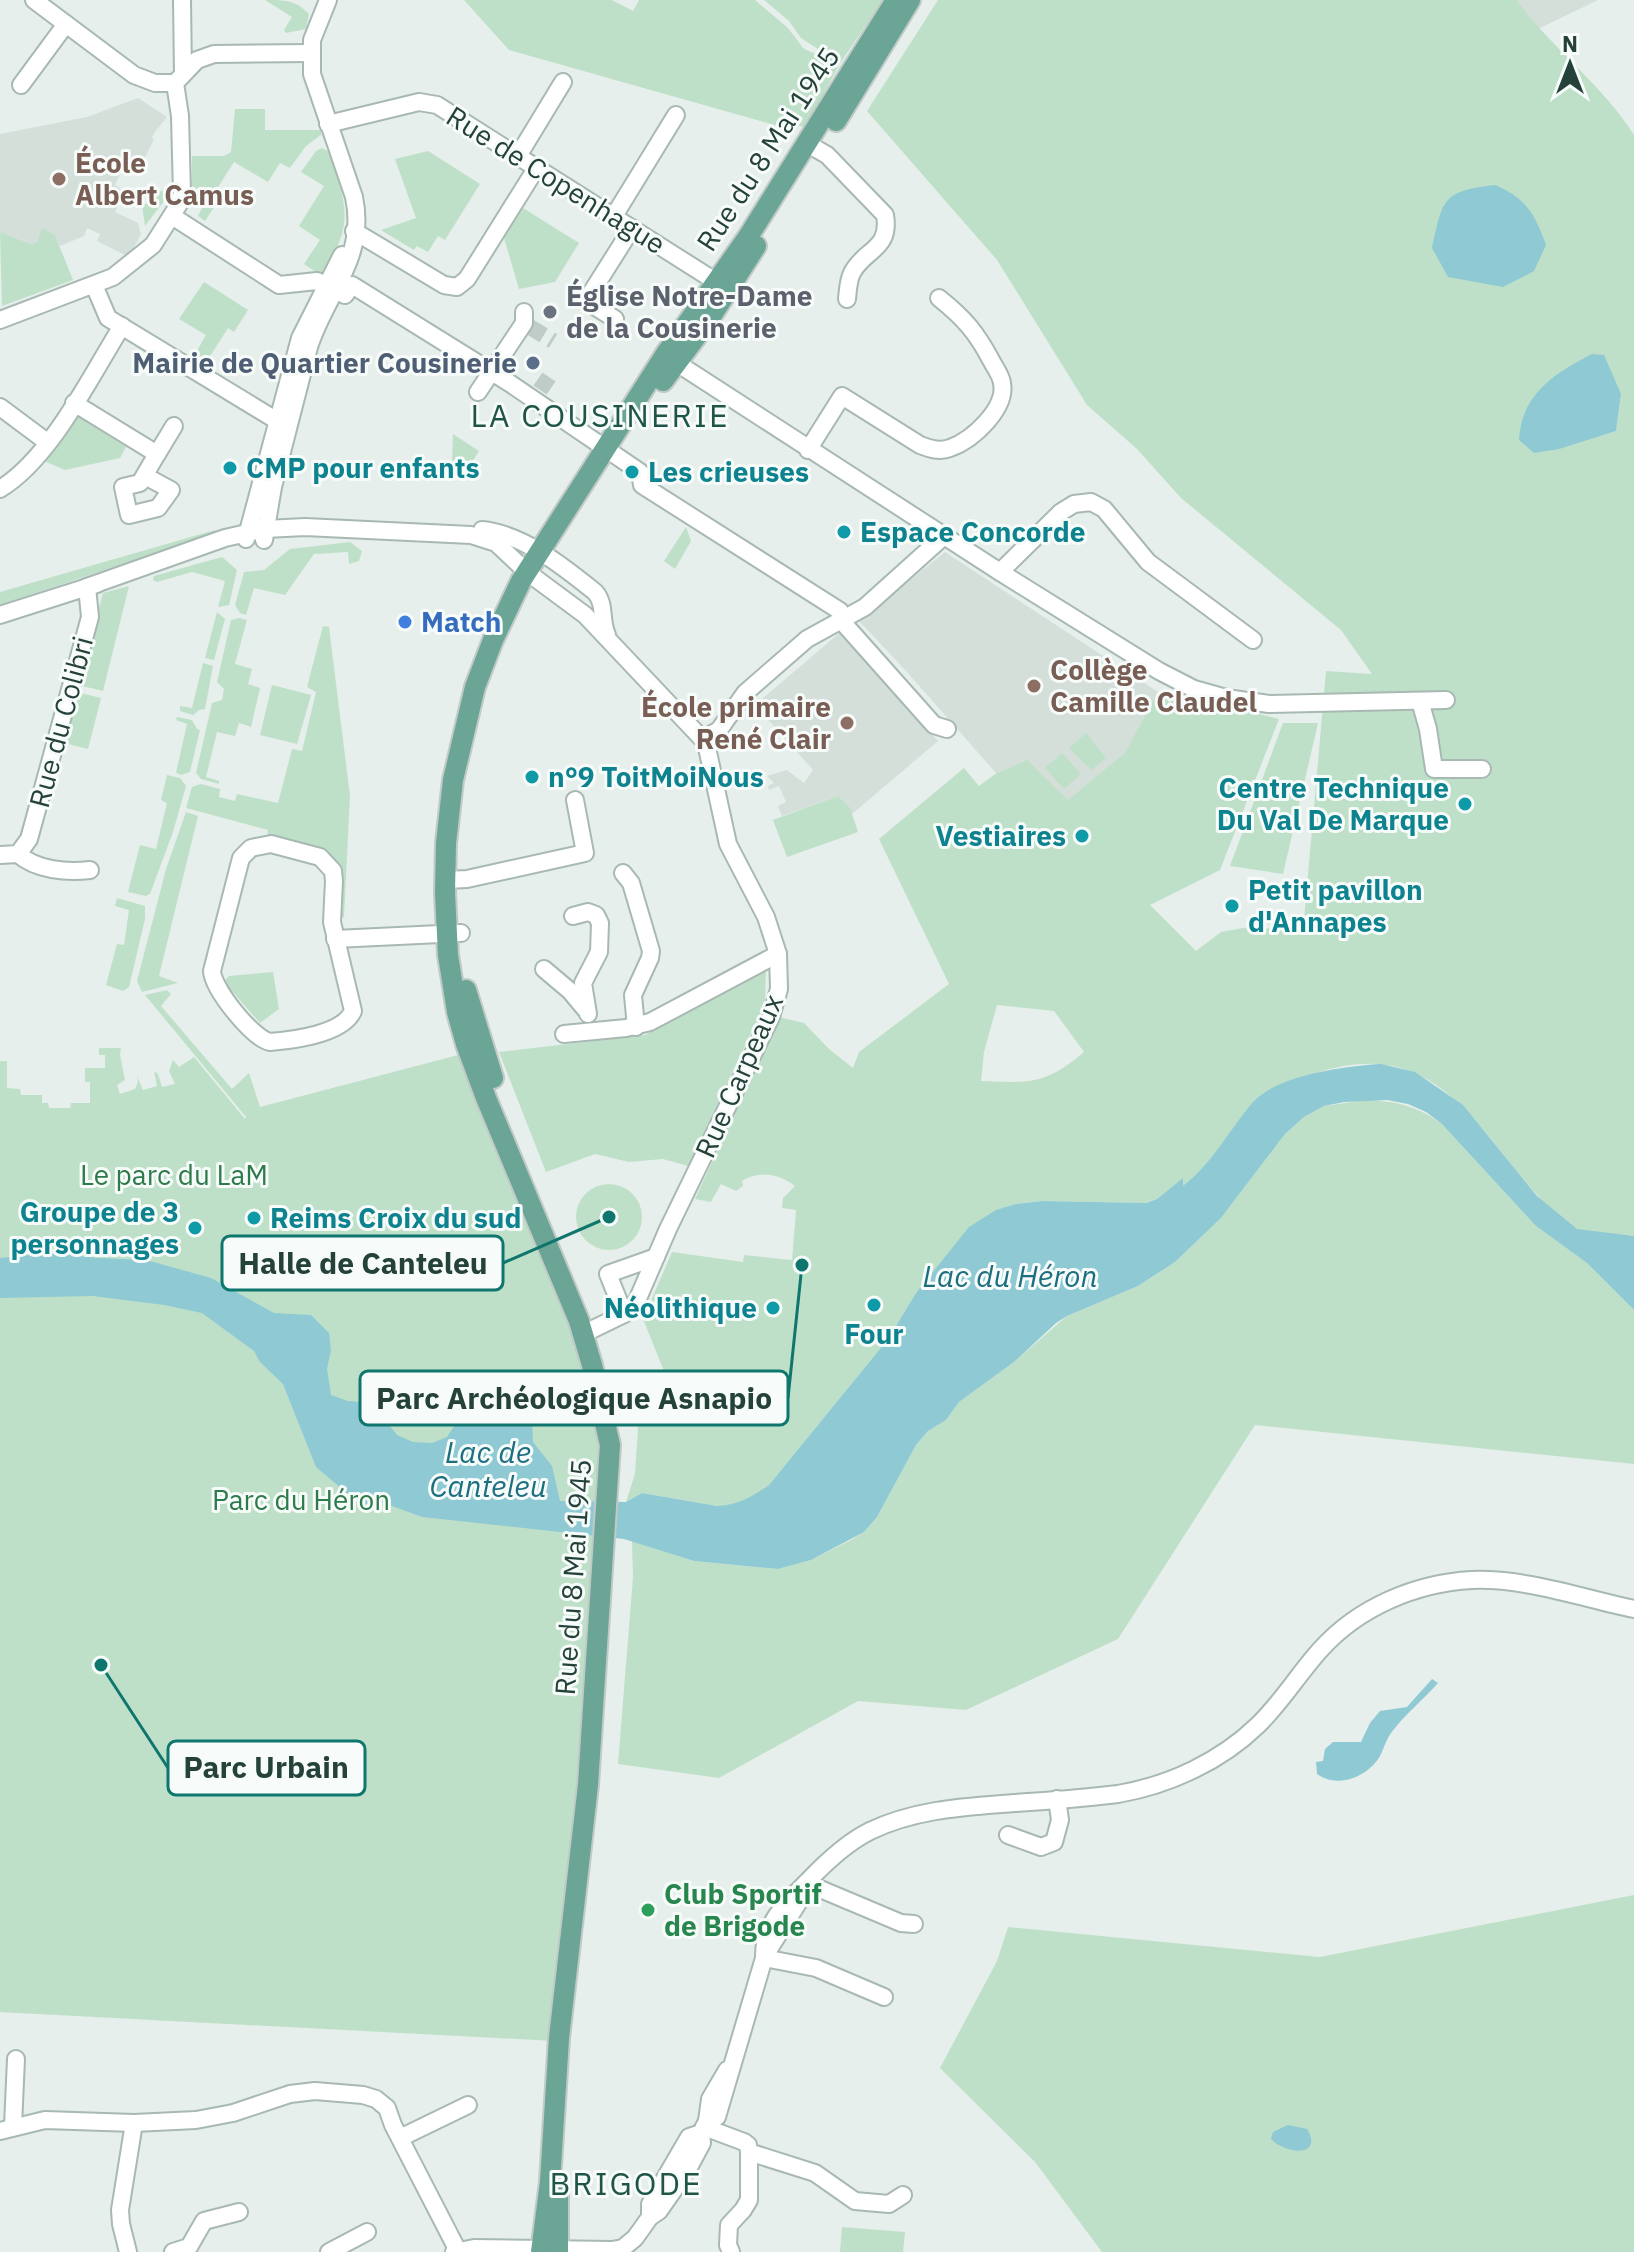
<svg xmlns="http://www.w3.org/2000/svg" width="1634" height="2252" font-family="'IBM Plex Sans',sans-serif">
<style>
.built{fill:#d4dfda}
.green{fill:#bfe0c8;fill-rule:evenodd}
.water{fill:#8ec9d4}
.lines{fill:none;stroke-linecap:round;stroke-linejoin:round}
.minor-tunnel{stroke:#bfccc8;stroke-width:16;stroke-dasharray:16 8;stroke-linecap:butt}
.minor-casing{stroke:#a8b8b2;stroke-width:20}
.major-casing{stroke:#c2cac8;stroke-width:24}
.minor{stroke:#fff;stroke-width:16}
.major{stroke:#6aa596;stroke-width:20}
.education-dot{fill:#8d6e63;stroke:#f7fbf9;stroke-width:3}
.worship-dot{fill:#6b7280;stroke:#f7fbf9;stroke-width:3}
.service-dot{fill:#5c6f8a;stroke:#f7fbf9;stroke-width:3}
.culture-dot{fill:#0f9aa8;stroke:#f7fbf9;stroke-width:3}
.shop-dot{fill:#3f7fe0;stroke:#f7fbf9;stroke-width:3}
.leisure-dot{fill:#2e9e5b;stroke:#f7fbf9;stroke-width:3}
.labels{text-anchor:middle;stroke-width:6;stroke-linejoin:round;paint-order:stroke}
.street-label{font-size:28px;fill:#24423a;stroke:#f7fbf9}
.education-label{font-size:28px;font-weight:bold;fill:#785e54;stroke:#f7fbf9;text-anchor:start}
.worship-label{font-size:28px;font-weight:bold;fill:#5b616d;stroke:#f7fbf9;text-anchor:start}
.service-label{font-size:28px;font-weight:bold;fill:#4e5e75;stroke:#f7fbf9;text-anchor:end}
.culture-label{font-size:28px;font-weight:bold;fill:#0d838f;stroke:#f7fbf9;text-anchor:start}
.shop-label{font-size:28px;font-weight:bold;fill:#366cbe;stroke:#f7fbf9;text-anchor:start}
.park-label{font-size:28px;fill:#2d7a4b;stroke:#f7fbf9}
.leisure-label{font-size:28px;font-weight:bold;fill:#27864d;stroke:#f7fbf9;text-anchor:start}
.water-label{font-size:30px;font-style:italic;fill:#1c6f80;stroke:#f7fbf9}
.quarter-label{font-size:32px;letter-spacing:2px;fill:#1f5548;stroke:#f7fbf9}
.leader{fill:none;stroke:#0f766e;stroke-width:3}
.callout-dot{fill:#0f766e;stroke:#f7fbf9;stroke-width:3}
.callout{fill:#f7fbf9;stroke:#0f766e;stroke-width:3}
.callout-label{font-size:30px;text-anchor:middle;font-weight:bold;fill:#24423a}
</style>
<rect width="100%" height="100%" fill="#e6efeb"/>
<g class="built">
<polygon points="1517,0 1598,0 1538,29"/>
<polygon points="138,98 167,117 154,133 152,138 154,139 139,170 135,172 124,166 115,185 125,192 115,212 138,223 141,234 132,251 125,255 97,241 100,234 87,228 84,236 60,246 55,235 42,229 37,242 31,244 0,232 0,134 87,117"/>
<polygon points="945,552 1158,692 1126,753 1041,824 907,672 859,621"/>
<polygon points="843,630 938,741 852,814 838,796 782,816 778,806 786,802 779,786 769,790 768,786 774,783 767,776 787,770 804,783 813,770 755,705"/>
</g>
<g class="green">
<path d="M 265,0 C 287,0 295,0 309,14 L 306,29 L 286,33 L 284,30 L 292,17 Z"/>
<polygon points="464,0 612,0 633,11 639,0 755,0 788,28 804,49 816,54 818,49 801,38 789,21 764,0 883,0 841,62 805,127 799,126 792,130 509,50"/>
<path d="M 938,0 L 1517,0 C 1552,49 1602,84 1634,135 L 1634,1236 C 1616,1233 1597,1236 1579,1230 C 1559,1222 1535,1193 1521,1176 C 1471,1115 1429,1048 1339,1067 C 1313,1072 1287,1084 1263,1093 L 1255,1100 L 1216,1154 L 1198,1175 L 1182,1187 L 1182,1179 L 1157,1199 L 1145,1203 L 1042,1201 L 1016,1204 L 916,1293 L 888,1339 L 769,1485 L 750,1499 L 727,1506 L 717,1506 L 642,1493 L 626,1502 L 635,1474 L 638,1428 L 637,1384 L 645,1402 L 672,1391 L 643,1319 L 672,1252 L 743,1262 L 744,1255 L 792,1260 L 796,1210 L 782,1208 L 783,1198 L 795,1186 C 780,1174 759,1170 742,1181 L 743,1186 L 736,1191 L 721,1184 L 711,1202 L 695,1199 L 779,1017 L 804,1023 L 829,1049 L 853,1068 L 859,1052 L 949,984 L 879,839 L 964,768 L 979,786 L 994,775 L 1027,760 L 1068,800 L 1125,753 L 1158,692 L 1171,691 L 1279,719 L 1220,870 L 1150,905 L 1196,951 L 1221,932 L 1249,927 L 1303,931 L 1326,671 L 1372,674 L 1341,630 L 1181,498 L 1137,449 L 1087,405 L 997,260 L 867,111 ZM 1592,354 L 1621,394 L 1616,431 L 1572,444 L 1546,383 ZM 997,1005 L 1054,1011 L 1084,1052 C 1045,1085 1030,1083 981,1081 L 984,1052 Z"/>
<polygon points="235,109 265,109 265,130 321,130 321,135 306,146 290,168 280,163 268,182 234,162 213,195 219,200 205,221 198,216 206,200 206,194 192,186 192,156 224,156 231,152"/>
<path d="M 322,148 L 329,152 C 348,209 354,223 322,276 L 304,264 L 320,240 L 299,226 L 324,186 L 301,172 L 316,151 Z"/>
<polygon points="428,151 480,184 445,240 438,236 428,252 417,246 414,250 381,230 416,218 395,159"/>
<polygon points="166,190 164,201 145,226 142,205 152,202 149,194"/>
<polygon points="523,208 579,243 555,282 519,289 504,238"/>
<polygon points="42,228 55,235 73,280 2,306 0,232 31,244 37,242"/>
<polygon points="204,282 248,310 234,332 228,328 205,364 194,356 206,335 179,319"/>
<polygon points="77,415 126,447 120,458 65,470 42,460"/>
<polygon points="453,434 479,451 472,462 452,463"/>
<polygon points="686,527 691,541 675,569 664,561"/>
<polygon points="215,530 216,533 0,605 0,592"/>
<polygon points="350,542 362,551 359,561 349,564 348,552 314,554 285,595 254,588 246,615 240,613 235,605 244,572 264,570 290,549"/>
<polygon points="222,557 237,570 229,605 218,607 225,581 192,572 157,582 153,580 154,576"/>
<polygon points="129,586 103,691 78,685 103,593"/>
<polygon points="217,612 225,619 214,660 205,658"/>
<polygon points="239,618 247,620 235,664 252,669 248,684 260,688 251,727 239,723 235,736 217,732 206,777 219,781 219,784 201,779 196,773 212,703 222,700 224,689 217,682 231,620"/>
<polygon points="323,626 329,627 350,796 344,917 341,918 340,870 326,851 267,836 268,830 186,808 192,787 201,784 220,789 219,797 235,801 237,794 278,803 292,749 302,751 316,692 307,687"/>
<polygon points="203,663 213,666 205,709 199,710 193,715 180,711 180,706 192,708"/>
<polygon points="272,685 311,695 297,744 260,735"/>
<polygon points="77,692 101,698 88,749 64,743"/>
<polygon points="177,717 192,720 197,729 200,730 190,772 181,775 176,773 187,724 176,720"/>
<polygon points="1283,723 1318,723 1283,874 1230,866"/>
<polygon points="1086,733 1106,758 1091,770 1069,748"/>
<polygon points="1062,753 1081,774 1064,789 1045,768"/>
<polygon points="167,775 180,778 186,786 173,832 150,894 146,896 128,892 140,845 156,849 167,803 161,800"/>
<polygon points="838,796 850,808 858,832 787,857 773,820"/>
<polygon points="186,812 198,816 159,976 178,983 142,992 137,981 166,869"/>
<polygon points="117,898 145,906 145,919 129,987 123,991 106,985 117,944 124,945 129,910 115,906"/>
<polygon points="766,969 765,1004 688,1166 663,1159 629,1162 595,1154 546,1172 499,1052 645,1035"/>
<polygon points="273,972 279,1009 260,1023 224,982 229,976"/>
<polygon points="167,990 171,994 161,1006 232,1089 249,1073 260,1107 462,1054 577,1334 605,1444 583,1738 554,2041 0,2012 0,1061 7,1061 7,1088 20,1089 21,1095 42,1095 42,1103 48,1103 49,1108 70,1108 71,1103 90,1103 90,1082 85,1082 85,1068 105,1068 105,1055 99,1055 99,1048 121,1048 120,1055 125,1080 117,1085 120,1094 135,1089 138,1082 137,1076 143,1090 157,1086 154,1071 158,1074 162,1087 175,1084 169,1071 173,1060 179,1067 194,1057 245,1119 246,1117 145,995"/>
<path d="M 1366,1100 C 1395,1101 1417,1106 1441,1123 L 1536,1226 L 1587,1263 L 1634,1310 L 1634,1464 L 1255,1425 L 1118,1639 L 966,1710 L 858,1701 L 719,1778 L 618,1764 L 633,1577 L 632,1541 L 694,1561 L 778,1569 L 811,1560 L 851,1540 L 864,1532 L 877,1517 L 916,1445 L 928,1431 L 946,1420 L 959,1402 L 1014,1362 L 1067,1316 L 1138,1286 L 1175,1262 L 1221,1218 L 1285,1134 L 1304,1117 L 1324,1106 Z"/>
<circle cx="609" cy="1217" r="33"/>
<polygon points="1634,1895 1634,2252 1102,2252 1035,2162 940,2068 997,1961 1008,1927 1320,1957"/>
<polygon points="842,2227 905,2232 903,2252 840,2252"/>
</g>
<g class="water">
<path d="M 1495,185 C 1526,198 1535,214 1546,245 L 1534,271 L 1503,287 L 1448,277 L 1432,248 C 1443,199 1442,191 1495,185 Z"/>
<path d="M 1592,354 L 1604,355 L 1621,394 L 1616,431 L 1559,449 L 1534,453 L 1519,440 C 1521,394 1555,373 1592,354 Z"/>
<path d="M 1381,1064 L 1415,1072 L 1463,1105 L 1537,1196 L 1577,1229 L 1634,1236 L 1634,1310 L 1587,1263 L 1536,1226 L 1441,1123 L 1426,1112 L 1408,1104 L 1387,1100 L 1344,1102 L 1324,1106 L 1304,1117 L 1285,1134 L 1221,1218 L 1175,1262 L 1138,1286 L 1067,1316 L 1056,1323 L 1014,1362 L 959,1402 L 946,1420 L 928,1431 L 916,1445 L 877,1517 L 864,1532 L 811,1560 L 778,1569 L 694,1561 L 624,1539 L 422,1517 L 384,1503 L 365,1504 L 348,1494 L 316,1467 L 283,1384 L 260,1362 L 254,1351 L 202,1313 L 164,1305 L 93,1296 L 0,1298 L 0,1258 L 51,1253 L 98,1258 L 146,1260 L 211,1278 L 274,1313 L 311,1315 L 329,1333 L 331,1350 L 327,1369 L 331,1395 L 348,1401 L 372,1403 L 397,1435 L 413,1442 L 432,1443 L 447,1437 L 471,1400 L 504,1404 L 532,1418 L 533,1442 L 552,1466 L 560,1501 L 626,1502 L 642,1493 L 717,1506 C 738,1505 752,1497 769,1485 L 888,1339 L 916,1293 L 969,1227 L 996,1210 L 1016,1204 L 1042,1201 L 1146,1203 L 1157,1199 L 1183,1178 L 1183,1186 C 1213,1163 1229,1130 1253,1102 C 1277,1075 1346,1066 1381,1064 Z"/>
<path d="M 1432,1679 L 1438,1683 C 1423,1700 1404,1715 1391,1733 C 1386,1740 1384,1748 1380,1756 C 1368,1777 1337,1789 1317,1774 L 1316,1762 L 1323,1761 L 1325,1749 L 1333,1742 L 1361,1742 L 1370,1723 L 1380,1711 L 1407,1707 Z"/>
<path d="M 1288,2125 L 1307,2129 C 1324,2157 1286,2155 1271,2139 L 1273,2132 Z"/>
</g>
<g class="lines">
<g class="minor-tunnel">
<polyline points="530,327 553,341"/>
<polyline points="540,390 549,377"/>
</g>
<defs>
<g id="minor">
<polyline points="34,0 134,75 155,83 175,83"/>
<polyline points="182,0 183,73"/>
<polyline points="21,85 66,24"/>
<polyline points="328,124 419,102 437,105 726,288"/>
<path d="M 806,143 L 827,155 L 885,215 C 891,250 864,249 852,273 C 848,281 848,290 847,299"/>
<polyline points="518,156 563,82"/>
<polyline points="172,216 279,285 317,281 345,295 352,285 511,384 640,472 642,485 840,611 846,626 934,725 947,729"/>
<polyline points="614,216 676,115"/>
<polyline points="354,231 444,285 457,287 467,279 537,167"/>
<polyline points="94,285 108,318 284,425"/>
<polyline points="615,319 586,301 632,228"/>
<polyline points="0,320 113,277 153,245 179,204 182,193 180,116 175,83 197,60 214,54 311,53"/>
<polyline points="666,356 1000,572 1159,671 1194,689 1226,698 1269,704 1446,700"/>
<polyline points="478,392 524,323 524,312"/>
<polyline points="74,403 157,454 140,483 123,487 129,515 158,508 171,490 145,476"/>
<polyline points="0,407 47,442"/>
<path d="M 808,450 L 842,396 L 920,445 C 930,449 940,452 950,448 C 973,440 1007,408 1002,383 C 1001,375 995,368 991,360 C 976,332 965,319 939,298"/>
<polyline points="157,454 174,426"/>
<path d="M 0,489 C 51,458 90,377 122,326"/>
<path d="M 482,530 C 523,534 564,567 595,592 C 606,604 600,620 607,635"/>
<polyline points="246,539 300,338 342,255"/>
<path d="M 264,540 L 273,487 L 309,347 C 326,293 367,259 354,197 L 312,74 L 312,40 L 328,0"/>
<polyline points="1000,572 1061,512 1074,504 1091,502 1104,509 1148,562 1253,640"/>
<polyline points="87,587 225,538 265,529 305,527 471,535 496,543 527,572 585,615 706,743 728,844 766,917 778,954 779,989 771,1017 668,1229 636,1303 624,1314 583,1334"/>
<polyline points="0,615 97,584"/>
<polyline points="1420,701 1428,729 1434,769 1482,769"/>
<polyline points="703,739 719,730 745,693 807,639 865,607 944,536"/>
<path d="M 271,844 L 320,857 L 333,871 L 334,881 L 332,922 L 353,1011 C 343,1034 294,1040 270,1042 C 252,1038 213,989 212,971 L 241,858 L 251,848 Z"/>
<path d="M 18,854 C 36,870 67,873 90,870"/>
<polyline points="0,855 18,854 29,839 90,617 87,587"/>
<polyline points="623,873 631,883 651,951 650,958 633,995 636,1027"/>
<polyline points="445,880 467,879 585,853 575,800"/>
<polyline points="573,916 588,912 596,915 600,923 599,952 583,983 588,1014"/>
<polyline points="335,939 461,933"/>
<polyline points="544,969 570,991 585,1009"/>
<polyline points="564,1034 626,1028 650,1022 778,954"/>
<polyline points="624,1314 608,1274 656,1257"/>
<polyline points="1008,1835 1041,1847 1054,1842 1060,1820 1057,1799"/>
<polyline points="806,1883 901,1923 914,1924"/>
<polyline points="766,1954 798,1903 804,1888"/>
<polyline points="764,1958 816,1968 884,1997"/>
<path d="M 707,2121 L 717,2117 L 764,1958 C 763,1923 786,1903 808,1881 C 826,1862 846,1843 870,1831 C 916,1809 964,1807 1014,1803 C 1049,1801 1084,1798 1118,1794 C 1170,1785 1221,1761 1258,1725 C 1282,1702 1299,1673 1321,1649 C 1359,1607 1416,1583 1472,1580 C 1526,1578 1582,1598 1634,1609"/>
<polyline points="13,2126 16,2059"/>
<polyline points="704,2127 744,2142 748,2145 749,2152 815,2173 855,2201 889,2204 903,2195"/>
<polyline points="0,2131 45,2120 134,2123 196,2120 233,2113 290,2094 315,2091 363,2095 376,2099 387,2108 393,2125 458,2251"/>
<polyline points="400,2138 468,2105"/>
<polyline points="650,2217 650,2204 689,2137 701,2133"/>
<polyline points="128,2252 121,2224 120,2210 134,2123"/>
<polyline points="173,2252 189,2247 204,2221 239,2212"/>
<polyline points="329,2252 367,2232"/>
<polyline points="454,2252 474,2248 612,2250 623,2248 635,2238 650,2217 659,2211 687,2171 702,2143 701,2133 707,2121 710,2099 727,2070"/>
<polyline points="731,2252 728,2245 729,2225 743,2210 749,2200 749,2152"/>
</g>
<g id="major">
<polyline points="836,121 910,0"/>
<polyline points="663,381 710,318 756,246"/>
<polyline points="466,990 493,1078"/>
<polyline points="558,2192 558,2252"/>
<polyline points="541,2252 550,2182 559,2038 588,1785 610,1445 592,1365 579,1321 486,1098 466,1044 457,1012 448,955 445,893 446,843 453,780 475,687 493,640 521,581 665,355 748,237 896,0"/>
</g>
</defs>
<use href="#minor" class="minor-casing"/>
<use href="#major" class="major-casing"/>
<use href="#minor" class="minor"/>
<use href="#major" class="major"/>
</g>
<g class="education-dot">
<circle cx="59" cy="179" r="8"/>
<circle cx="1034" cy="686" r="8"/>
<circle cx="847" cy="723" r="8"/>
</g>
<circle class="worship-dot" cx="550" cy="312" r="8"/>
<circle class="service-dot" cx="533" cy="363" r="8"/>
<g class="culture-dot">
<circle cx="230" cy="468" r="8"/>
<circle cx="632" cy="472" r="8"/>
<circle cx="844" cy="532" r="8"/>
<circle cx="532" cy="777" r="8"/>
<circle cx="1465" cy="804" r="8"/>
<circle cx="1082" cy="836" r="8"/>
<circle cx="1232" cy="906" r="8"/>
<circle cx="254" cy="1218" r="8"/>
<circle cx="195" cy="1228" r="8"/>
<circle cx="874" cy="1305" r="8"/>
<circle cx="773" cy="1308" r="8"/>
</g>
<circle class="shop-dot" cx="405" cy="622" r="8"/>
<circle class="leisure-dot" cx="648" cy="1910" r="8"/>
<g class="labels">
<g class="street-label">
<text transform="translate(768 149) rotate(-57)" y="10">Rue du 8 Mai 1945</text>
<text transform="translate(556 180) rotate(32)" y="10">Rue de Copenhague</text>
<text transform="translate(61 722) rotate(-75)" y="10">Rue du Colibri</text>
<text transform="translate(739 1076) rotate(-66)" y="10">Rue Carpeaux</text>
<text transform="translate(573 1577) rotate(-86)" y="10">Rue du 8 Mai 1945</text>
</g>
<g class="education-label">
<text x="75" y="173">École<tspan x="75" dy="32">Albert Camus</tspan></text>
<text x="1050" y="680">Collège<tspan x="1050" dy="32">Camille Claudel</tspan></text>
<text x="831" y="717" text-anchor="end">École primaire<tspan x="831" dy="32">René Clair</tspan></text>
</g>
<g class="worship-label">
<text x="566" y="306">Église Notre-Dame<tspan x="566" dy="32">de la Cousinerie</tspan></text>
</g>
<g class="service-label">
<text x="517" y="373">Mairie de Quartier Cousinerie</text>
</g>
<g class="culture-label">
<text x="246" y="478">CMP pour enfants</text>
<text x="648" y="482">Les crieuses</text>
<text x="860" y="542">Espace Concorde</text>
<text x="548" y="787">n°9 ToitMoiNous</text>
<text x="1449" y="798" text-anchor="end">Centre Technique<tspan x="1449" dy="32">Du Val De Marque</tspan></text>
<text x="1066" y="846" text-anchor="end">Vestiaires</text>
<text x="1248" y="900">Petit pavillon<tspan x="1248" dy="32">d'Annapes</tspan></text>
<text x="179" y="1222" text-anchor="end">Groupe de 3<tspan x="179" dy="32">personnages</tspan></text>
<text x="270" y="1228">Reims Croix du sud</text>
<text x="757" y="1318" text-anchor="end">Néolithique</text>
<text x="874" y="1344" text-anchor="middle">Four</text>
</g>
<g class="shop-label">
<text x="421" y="632">Match</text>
</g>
<g class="park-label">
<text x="174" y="1185">Le parc du LaM</text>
<text x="301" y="1510">Parc du Héron</text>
</g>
<g class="leisure-label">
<text x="664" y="1904">Club Sportif<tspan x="664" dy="32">de Brigode</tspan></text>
</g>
<g class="water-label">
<text x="1010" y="1287">Lac du Héron</text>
<text x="488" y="1463">Lac de<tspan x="488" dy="34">Canteleu</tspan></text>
</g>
<g class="quarter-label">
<text x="600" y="427">LA COUSINERIE</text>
<text x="626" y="2195">BRIGODE</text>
</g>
</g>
<path class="leader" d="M609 1217L503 1263M802 1265L788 1398M101 1665L168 1768"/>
<g class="callout-dot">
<circle cx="609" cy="1217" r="8"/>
<circle cx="802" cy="1265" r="8"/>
<circle cx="101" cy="1665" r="8"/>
</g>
<g class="callout">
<rect x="222" y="1236" width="281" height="54" rx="8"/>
<rect x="360" y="1371" width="428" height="54" rx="8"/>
<rect x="168" y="1741" width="197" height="54" rx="8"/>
</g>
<g class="callout-label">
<text x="363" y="1274">Halle de Canteleu</text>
<text x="574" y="1409">Parc Archéologique Asnapio</text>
<text x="266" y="1778">Parc Urbain</text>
</g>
<g transform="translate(1570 64)" stroke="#f7fbf9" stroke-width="6" paint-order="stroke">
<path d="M0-6L14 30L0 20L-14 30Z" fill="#24423a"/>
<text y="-12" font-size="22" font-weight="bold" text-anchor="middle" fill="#24423a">N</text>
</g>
</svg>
